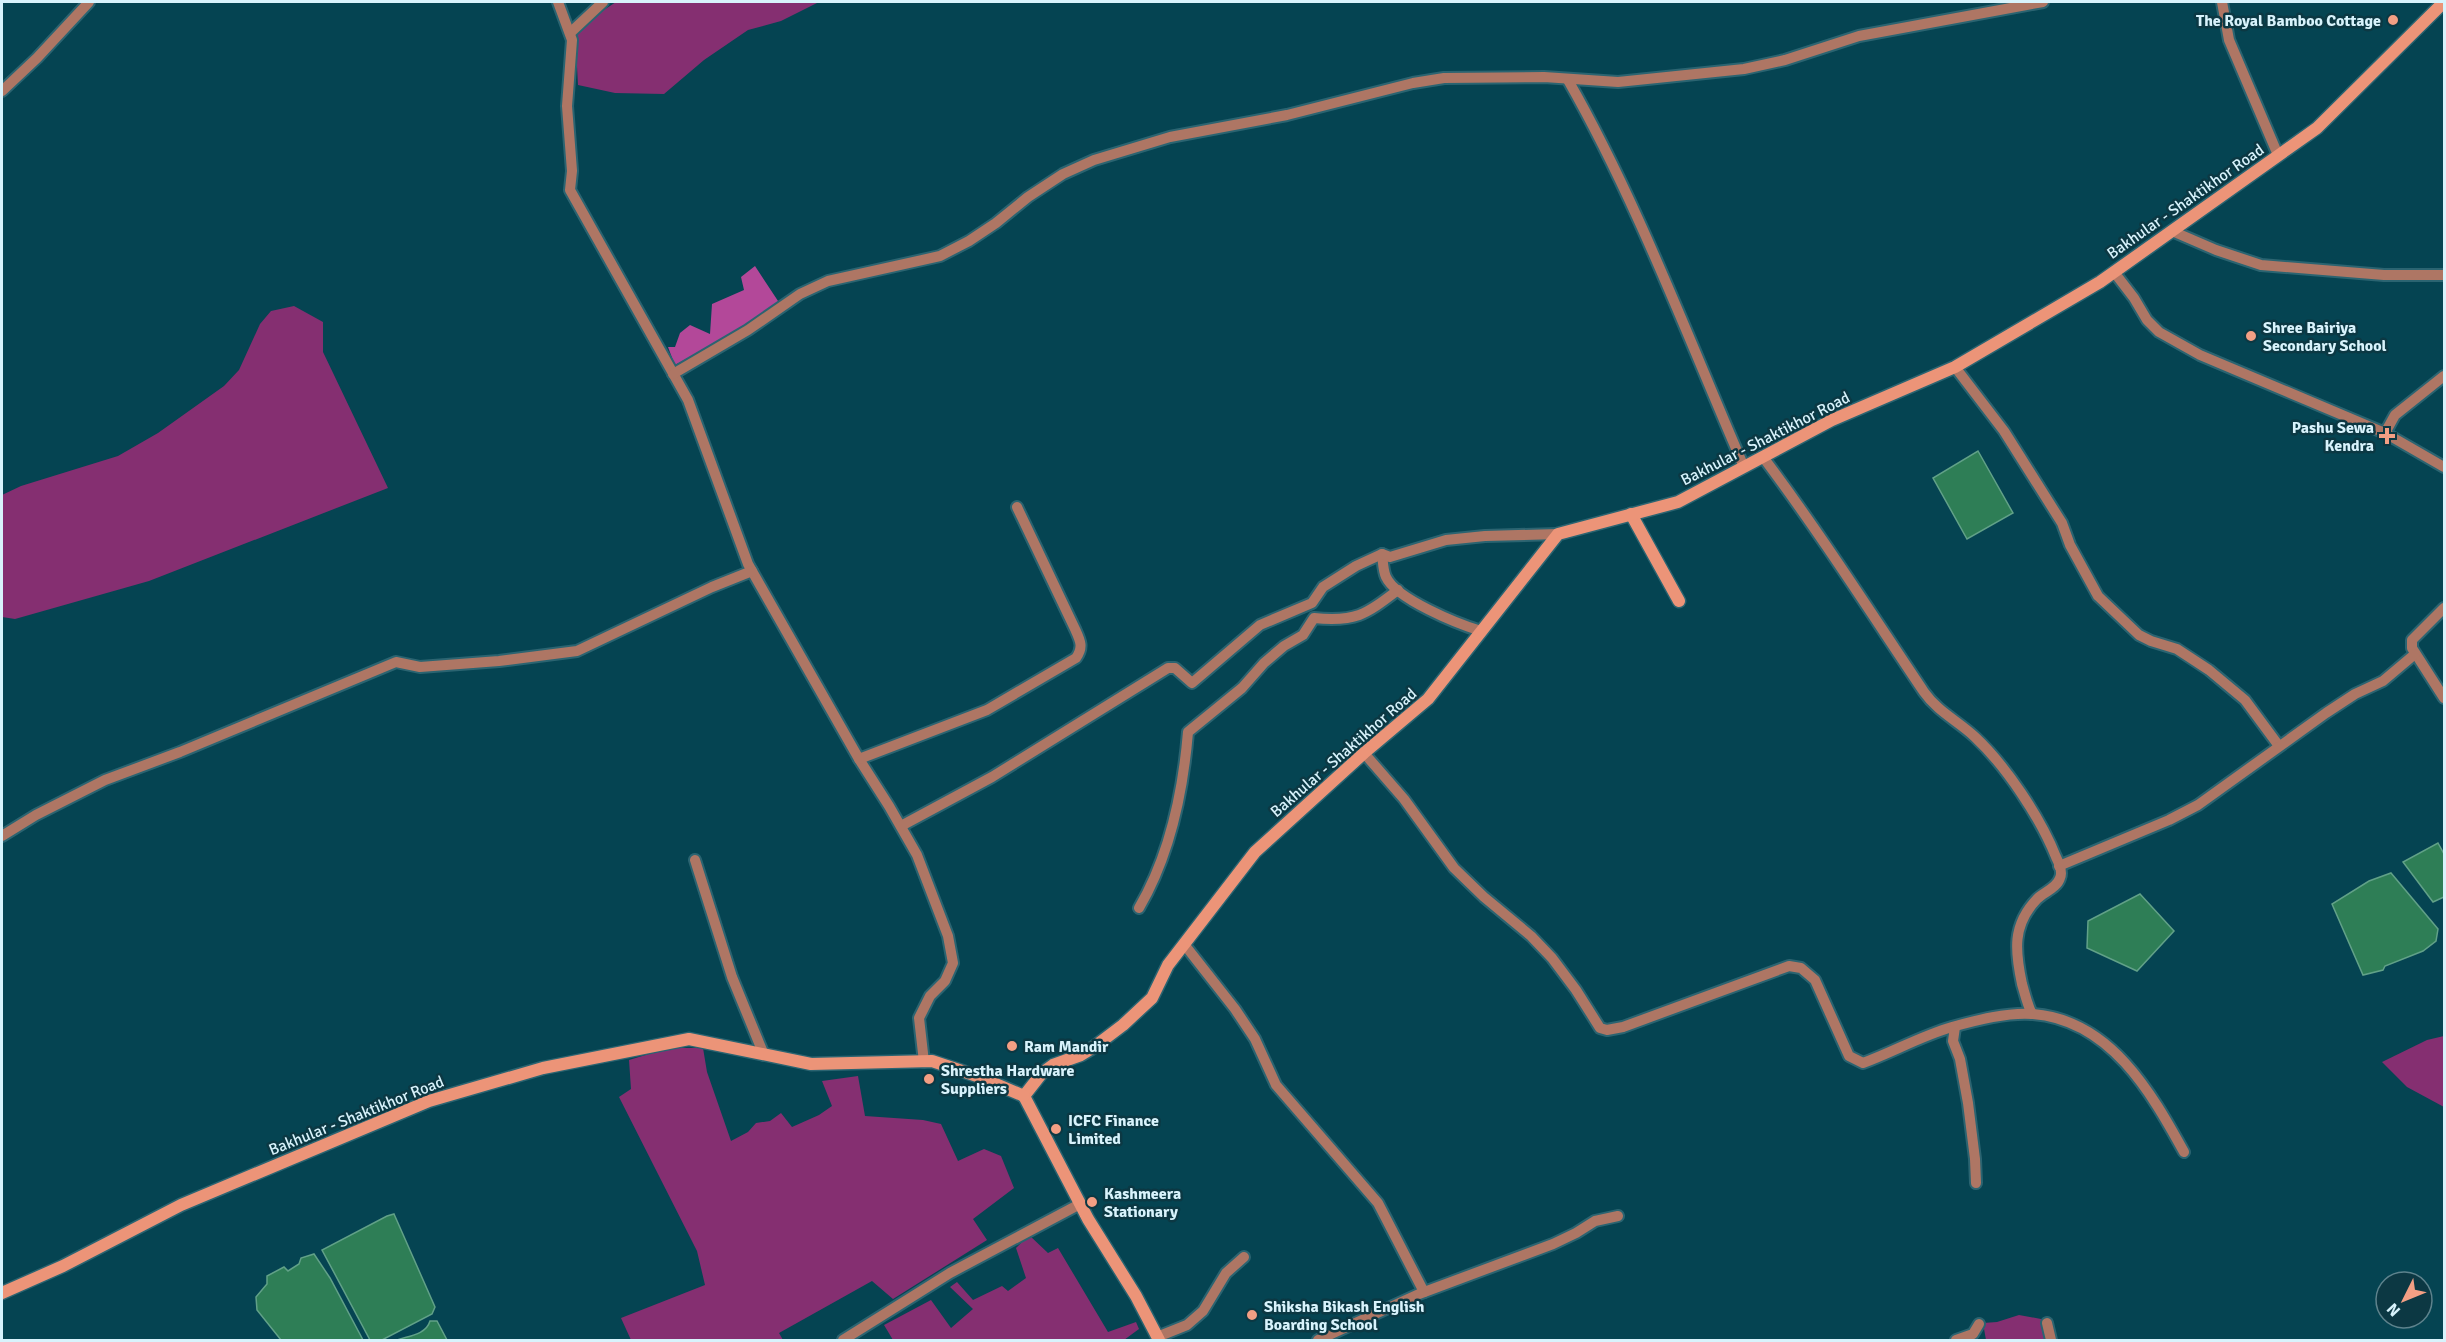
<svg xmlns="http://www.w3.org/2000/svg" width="2446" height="1342" font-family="Signika,sans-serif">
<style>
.green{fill:#852f71}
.forest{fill:#b34899}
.water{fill:#2e7e56;stroke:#61a188;stroke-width:1.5}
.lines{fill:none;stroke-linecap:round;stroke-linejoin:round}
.street-casing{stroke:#2b6471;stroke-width:14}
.secondary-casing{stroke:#2b6471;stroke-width:15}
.street{stroke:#ae7664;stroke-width:10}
.secondary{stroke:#ec9478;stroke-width:12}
.poi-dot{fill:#f39f84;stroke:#0c3843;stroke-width:2}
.labels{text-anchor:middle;stroke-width:5;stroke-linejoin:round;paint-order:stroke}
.poi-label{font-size:16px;font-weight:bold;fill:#d8f3fc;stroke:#0c3843;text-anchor:start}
.street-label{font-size:16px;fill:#d8f3fc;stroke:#0c3843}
</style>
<rect width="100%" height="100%" fill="#054452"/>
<g class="green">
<polygon points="616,2 819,2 781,21 748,30 704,60 664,94 615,93 578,85 575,29"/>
<polygon points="294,306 323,322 323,352 388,488 149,581 15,619 2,617 2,495 21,486 118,456 158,433 224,386 239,370 260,324 271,311"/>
<polygon points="2444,1036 2444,1107 2407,1087 2382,1062 2427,1040"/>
<polygon points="669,1048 703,1048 707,1072 731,1141 748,1132 756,1123 770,1121 781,1113 792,1127 819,1115 832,1106 822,1081 858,1076 865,1116 923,1120 941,1124 958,1161 984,1149 1001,1156 1014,1188 973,1219 987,1240 893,1299 872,1281 779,1333 783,1340 631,1340 621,1318 705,1285 697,1251 619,1097 631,1089 629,1060"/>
<polygon points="1029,1235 1048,1253 1058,1248 1108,1332 1136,1322 1139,1329 1124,1340 893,1340 884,1325 931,1300 951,1328 973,1309 950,1287 957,1282 973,1300 1002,1286 1008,1291 1026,1278 1016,1248"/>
<polygon points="2019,1315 2041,1319 2045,1340 1986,1340 1983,1323 1997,1322"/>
</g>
<polygon class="forest" points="755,266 780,304 740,330 675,365 674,363 668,347 675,347 680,333 690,325 710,334 712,304 744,290 741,277"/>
<g class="water">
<polygon points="1978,451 2013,513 1967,539 1933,478"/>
<polygon points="2438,843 2444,854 2444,897 2433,902 2403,862"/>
<polygon points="2391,873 2438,929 2436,941 2423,951 2385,966 2383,970 2363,975 2332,904 2369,881"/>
<polygon points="2140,894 2174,931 2137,971 2087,948 2088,921"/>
<polygon points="394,1214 435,1307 432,1314 382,1340 370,1340 322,1250 387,1216"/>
<polygon points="314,1254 330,1278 363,1340 281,1340 257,1310 256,1297 267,1284 267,1276 284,1267 288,1271 299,1264 301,1258"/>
<path d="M 430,1321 L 437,1321 L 447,1340 L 397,1340 C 408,1336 426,1335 430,1321 Z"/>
</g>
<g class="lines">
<defs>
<g id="street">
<polyline points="558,2 572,40 567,106 572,171 570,190 688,400 748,564 859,759 889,806 917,855 948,936 953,963 945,981 930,996 919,1018 924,1062"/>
<polyline points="2222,2 2229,40 2278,155"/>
<polyline points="570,33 603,2"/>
<path d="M 1568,80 C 1637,201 1688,338 1744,467"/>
<polyline points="2,91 37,58 89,2"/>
<polyline points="2172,231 2216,250 2261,265 2384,275 2444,275"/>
<polyline points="2114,272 2134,298 2147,320 2159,332 2200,355 2385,433 2444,467"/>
<polyline points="1955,367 2004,431 2062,523 2070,545 2098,596 2139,635 2151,641 2177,649 2209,670 2245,700 2279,746"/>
<polyline points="673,374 748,330 800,294 828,281 940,256 969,241 996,223 1028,197 1063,174 1094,160 1170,137 1287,115 1413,83 1444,78 1544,77 1618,82 1744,69 1785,60 1859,36 2043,2"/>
<polyline points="2385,433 2395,415 2444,376"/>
<path d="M 1763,457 C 1820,533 1871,613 1924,692 C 1938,712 1958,721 1975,737 C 2006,766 2040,817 2056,857 C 2059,863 2063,872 2060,878 C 2057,888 2044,892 2037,899 C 2012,925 2015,951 2022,984 C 2025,994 2027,1004 2032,1014"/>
<path d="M 1382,554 C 1383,561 1383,571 1386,577 C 1396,599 1458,624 1481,631"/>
<polyline points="2444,608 2412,640 2412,648 2444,698"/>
<path d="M 1364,753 L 1404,799 L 1454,868 L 1484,897 L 1531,936 L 1552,958 L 1576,990 L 1600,1028 L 1607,1030 L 1623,1027 L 1789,966 L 1801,968 L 1815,980 L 1849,1056 L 1863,1063 C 1893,1052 1921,1036 1952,1027 C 1977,1020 2008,1012 2033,1014 C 2110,1020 2151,1092 2184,1152"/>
<path d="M 859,759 L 987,710 L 1076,658 C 1084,647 1080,640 1075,629 L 1017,507"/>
<polyline points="901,826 992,777 1168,668 1175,668 1192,683 1260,625 1312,603 1323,587 1356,566 1382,554 1390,557 1446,540 1485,536 1558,534"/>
<polyline points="2,836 36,815 105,780 180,752 396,662 420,667 499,661 577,651 712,587 752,571"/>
<polyline points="695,860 732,977 764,1055"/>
<polyline points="2059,866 2169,820 2198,805 2326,713 2355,694 2383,681 2415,654"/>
<path d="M 1139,908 C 1170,855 1183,792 1188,732 L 1242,688 L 1264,663 L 1284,646 L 1303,635 L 1314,618 C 1356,622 1365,615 1398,590"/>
<polyline points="1184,944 1235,1009 1255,1039 1276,1085 1378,1203 1424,1292"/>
<polyline points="1955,1027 1953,1041 1960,1059 1968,1103 1975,1159 1976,1183"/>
<polyline points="2047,1323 2051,1340"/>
<polyline points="1157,1337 1187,1325 1203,1311 1226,1273 1244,1257"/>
<polyline points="843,1340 950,1273 1080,1204"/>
<polyline points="1318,1340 1419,1294 1553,1244 1576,1233 1595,1221 1618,1216"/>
<polyline points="1956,1340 1973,1334 1979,1324"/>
</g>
<g id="secondary">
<polyline points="1631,514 1679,601"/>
<polyline points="1024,1096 1042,1073 1053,1065 1081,1055 1094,1047 1123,1025 1152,998 1168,965 1255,852 1364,753 1428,699 1558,534 1678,502 1832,420 1955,367 2100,282 2317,128 2444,2"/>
<polyline points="1024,1096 1088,1219 1136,1296 1159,1340"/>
<polyline points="2,1293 63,1266 181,1205 429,1101 543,1068 689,1039 811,1064 932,1061 977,1076 1024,1096"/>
</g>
</defs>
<use href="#street" class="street-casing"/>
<use href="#secondary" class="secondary-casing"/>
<use href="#street" class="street"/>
<use href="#secondary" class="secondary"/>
</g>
<g class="poi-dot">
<circle cx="2393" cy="20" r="6"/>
<circle cx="2251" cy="336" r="6"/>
<path d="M2384 427h6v6h6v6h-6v6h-6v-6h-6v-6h6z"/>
<circle cx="1012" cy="1046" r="6"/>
<circle cx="929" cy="1079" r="6"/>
<circle cx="1056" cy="1129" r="6"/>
<circle cx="1092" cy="1202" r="6"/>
<circle cx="1252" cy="1315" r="6"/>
</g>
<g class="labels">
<g class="poi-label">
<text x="2381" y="26" text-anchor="end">The Royal Bamboo Cottage</text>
<text x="2263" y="333">Shree Bairiya<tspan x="2263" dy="18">Secondary School</tspan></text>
<text x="2374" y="433" text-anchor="end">Pashu Sewa<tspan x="2374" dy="18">Kendra</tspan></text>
<text x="1024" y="1052">Ram Mandir</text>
<text x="941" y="1076">Shrestha Hardware<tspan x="941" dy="18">Suppliers</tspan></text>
<text x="1068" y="1126">ICFC Finance<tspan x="1068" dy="18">Limited</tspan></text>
<text x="1104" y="1199">Kashmeera<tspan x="1104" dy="18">Stationary</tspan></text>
<text x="1264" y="1312">Shiksha Bikash English<tspan x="1264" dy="18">Boarding School</tspan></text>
</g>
<g class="street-label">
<text transform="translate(2185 201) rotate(-35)" y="6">Bakhular - Shaktikhor Road</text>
<text transform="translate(1765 438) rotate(-27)" y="6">Bakhular - Shaktikhor Road</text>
<text transform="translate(1343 752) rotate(-41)" y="6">Bakhular - Shaktikhor Road</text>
<text transform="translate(356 1115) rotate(-22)" y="6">Bakhular - Shaktikhor Road</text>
</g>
</g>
<rect width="2446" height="1342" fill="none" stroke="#d8f3fc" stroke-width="6"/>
<g transform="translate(2404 1300) rotate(227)"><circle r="28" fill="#0c3843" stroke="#5e838d" stroke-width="1.5"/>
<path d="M0-4.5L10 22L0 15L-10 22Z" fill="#f39f84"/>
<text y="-9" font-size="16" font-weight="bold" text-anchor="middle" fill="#d8f3fc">N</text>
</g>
</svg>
